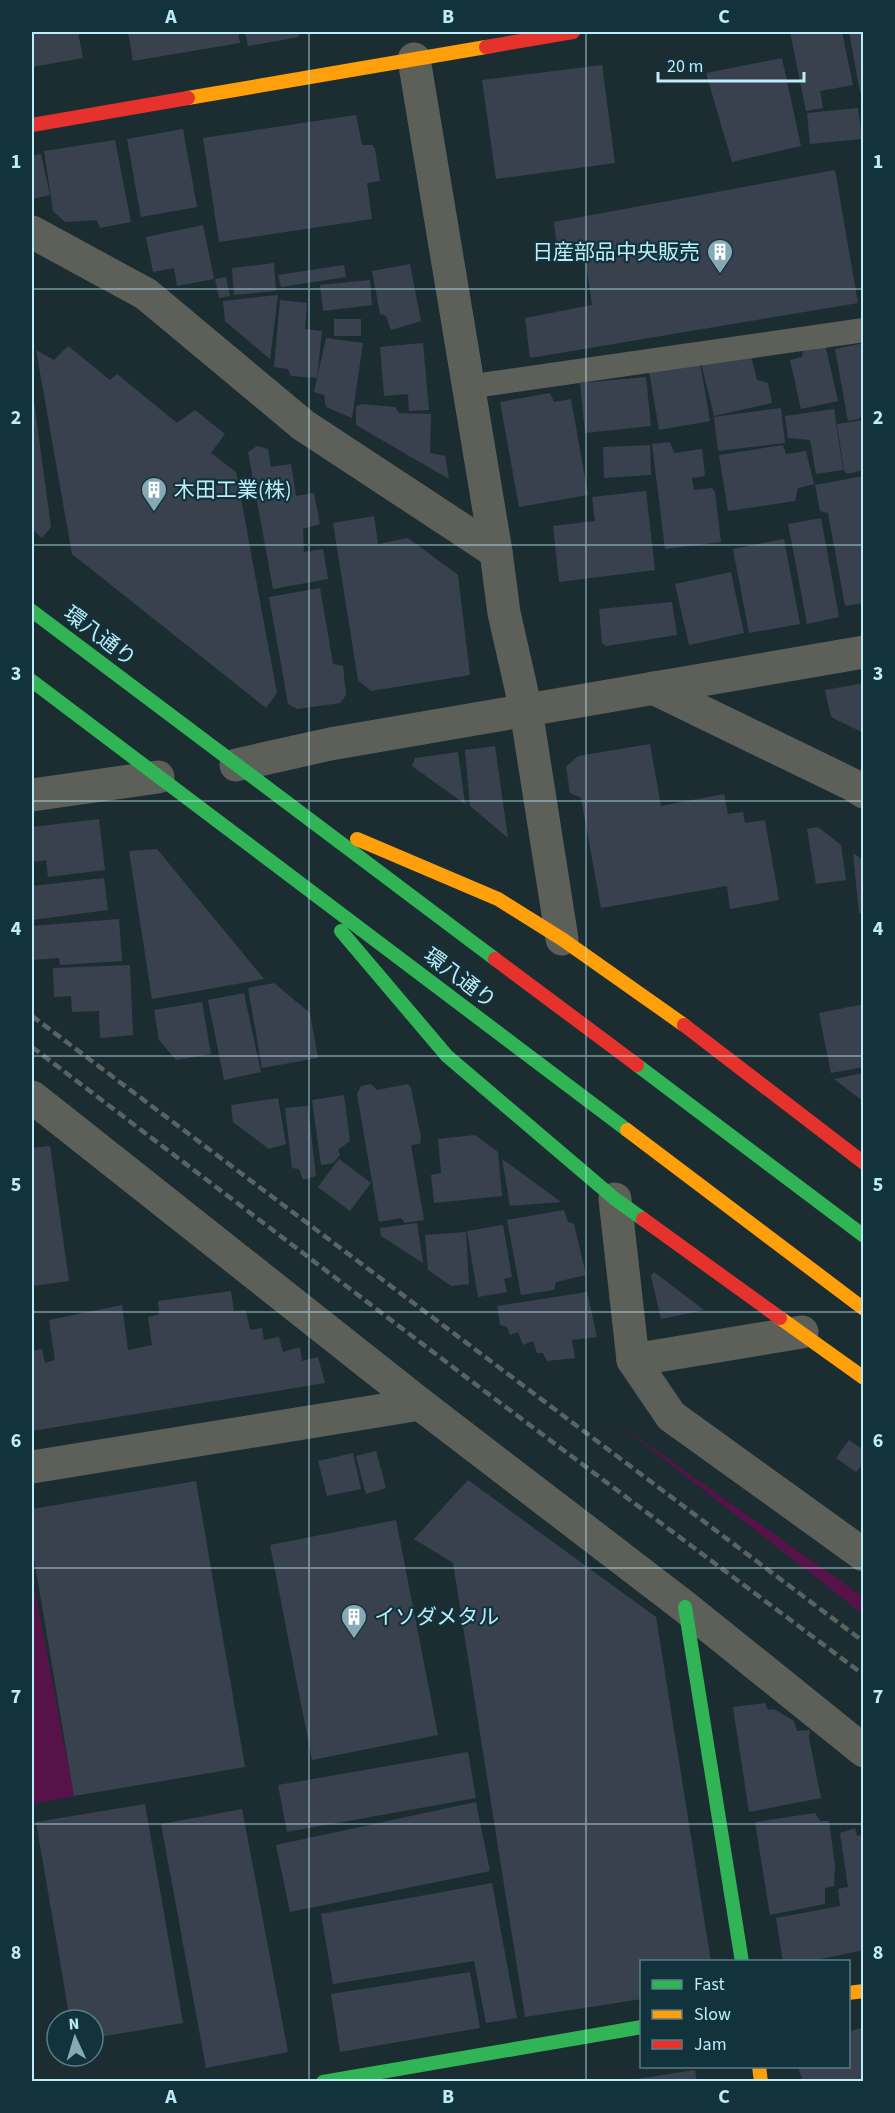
<svg xmlns="http://www.w3.org/2000/svg" width="895" height="2113" font-family="'Source Sans 3','Noto Sans JP',sans-serif">
<style>
.green{fill:#58124a}
.building{fill:#39414f}
.lines{fill:none;stroke-linecap:round;stroke-linejoin:round}
.lane{stroke:#5d5f59;stroke-width:24}
.street{stroke:#5d5f59;stroke-width:33}
.fast{stroke:#30b455;stroke-width:14}
.slow{stroke:#ff9f0a;stroke-width:14}
.jam{stroke:#e5322d;stroke-width:14}
.rail{stroke:#596362;stroke-width:4.5;stroke-dasharray:9 4.5;stroke-linecap:butt}
.grid{fill:none;stroke:#bdecfb;stroke-width:1.5;stroke-opacity:0.55}
.labels{text-anchor:middle;stroke-width:4.5;stroke-linejoin:round;paint-order:stroke}
.poi-label{font-size:21px;fill:#bdecfb;stroke:#12333c;text-anchor:start}
.street-label{font-size:21px;fill:#bdecfb;stroke:#12333c}
.neatline{fill:none;stroke:#bdecfb;stroke-width:2}
.grid-label{font-size:20px;text-anchor:middle;font-weight:bold;fill:#bdecfb}
</style>
<rect width="100%" height="100%" fill="#1c2d32"/>
<g class="green">
<polygon points="620,1425 863,1597 863,1614"/>
<polygon points="32,1575 74,1796 32,1804"/>
</g>
<g class="building">
<polygon points="32,32 78,32 83,58 32,67"/>
<polygon points="128,32 238,32 240,43 133,61"/>
<polygon points="245,32 298,32 299,37 248,46"/>
<polygon points="790,32 842,32 853,85 820,91 823,108 806,111"/>
<polygon points="849,32 864,32 864,91 860,92"/>
<polygon points="782,58 801,146 732,162 706,73"/>
<polygon points="602,65 615,163 496,179 482,80"/>
<polygon points="858,108 862,139 810,144 807,113"/>
<polygon points="356,115 362,145 372,145 375,149 380,181 367,183 372,219 219,242 203,138"/>
<polygon points="183,129 197,207 141,217 127,139"/>
<polygon points="115,140 131,222 100,228 97,220 65,222 53,211 44,151"/>
<polygon points="41,154 50,195 32,199 32,156"/>
<polygon points="835,170 858,303 530,358 525,318 592,305 583,242 557,247 554,222"/>
<polygon points="203,225 214,279 177,286 174,268 153,272 146,237"/>
<polygon points="274,263 276,291 234,295 232,268"/>
<polygon points="410,264 421,321 391,330 386,316 380,314 372,271"/>
<polygon points="344,265 346,277 281,287 278,275"/>
<polygon points="226,277 230,296 219,298 215,279"/>
<polygon points="370,280 372,305 323,311 320,285"/>
<polygon points="278,295 270,359 225,321 223,301"/>
<polygon points="280,300 307,303 305,329 322,331 317,378 291,376 288,369 274,367"/>
<rect x="334" y="319" width="27" height="17"/>
<polygon points="326,338 363,343 352,418 326,407 324,395 314,392"/>
<polygon points="423,343 429,410 409,411 408,394 384,396 380,347"/>
<polygon points="864,343 864,411 859,419 848,421 835,349"/>
<polygon points="825,344 838,401 801,409 790,360 802,357 803,348"/>
<polygon points="68,346 110,380 117,374 177,423 195,410 225,434 211,453 236,472 277,693 266,708 72,554 36,350 54,360"/>
<polygon points="750,352 757,380 768,383 772,403 714,416 701,363"/>
<polygon points="700,362 710,421 659,430 649,371"/>
<polygon points="646,377 651,426 585,433 580,383"/>
<polygon points="32,387 51,527 42,538 32,529"/>
<polygon points="550,393 554,402 571,399 588,495 519,507 500,402"/>
<polygon points="361,404 395,407 399,413 431,414 430,453 445,456 449,479 356,425 356,407"/>
<polygon points="781,408 785,443 718,451 714,417"/>
<polygon points="834,409 843,470 816,474 810,440 788,438 785,416"/>
<polygon points="864,420 864,470 847,474 844,471 837,424"/>
<polygon points="670,442 674,453 702,449 705,476 692,478 694,490 712,488 715,492 721,542 665,549 652,444"/>
<polygon points="650,445 651,475 604,478 603,447"/>
<polygon points="783,445 786,454 806,451 814,484 798,488 795,501 728,511 719,455"/>
<polygon points="257,446 268,449 271,467 291,464 296,496 314,493 320,524 303,529 304,552 323,549 328,579 273,589 248,452"/>
<polygon points="864,476 864,603 845,606 828,513 820,511 815,485"/>
<polygon points="646,491 655,570 559,582 553,526 595,521 592,497"/>
<polygon points="374,516 378,544 408,538 458,575 470,675 371,691 358,680 333,523"/>
<polygon points="821,518 839,617 807,624 788,524"/>
<polygon points="784,539 800,624 749,633 733,549"/>
<polygon points="731,572 744,633 689,645 675,584"/>
<polygon points="320,588 333,664 343,666 346,695 340,703 297,709 288,704 269,597"/>
<polygon points="672,602 677,635 606,646 602,643 599,609"/>
<polygon points="864,683 864,733 831,717 825,690"/>
<polygon points="650,744 661,806 724,794 728,814 743,812 745,823 765,820 779,900 730,909 727,886 601,908 581,798 570,793 566,767 578,756"/>
<polygon points="495,746 508,838 470,806 465,750"/>
<polygon points="458,752 465,804 412,766 415,758"/>
<polygon points="99,819 105,870 48,877 46,860 32,862 32,827"/>
<polygon points="818,827 841,845 846,880 816,884 807,829"/>
<polygon points="157,849 264,979 152,999 129,851"/>
<polygon points="853,853 864,861 864,912 859,913"/>
<polygon points="104,878 108,910 32,920 32,886"/>
<polygon points="119,919 122,961 60,965 59,958 32,960 32,926"/>
<polygon points="130,965 133,1035 100,1038 99,1011 72,1012 71,996 54,997 53,968"/>
<polygon points="274,983 310,1013 318,1058 262,1068 248,988"/>
<polygon points="244,993 261,1072 224,1080 208,1000"/>
<polygon points="202,1002 211,1054 176,1060 159,1040 154,1010"/>
<polygon points="864,1004 864,1067 831,1073 819,1013"/>
<polygon points="864,1073 864,1102 834,1079"/>
<polygon points="371,1084 377,1090 408,1084 411,1088 421,1137 420,1144 411,1145 424,1220 405,1223 401,1218 379,1222 357,1094 361,1086"/>
<polygon points="344,1095 350,1141 338,1150 340,1155 333,1163 321,1165 312,1100"/>
<polygon points="278,1098 286,1144 269,1149 233,1122 231,1105"/>
<polygon points="308,1106 316,1176 303,1180 299,1169 292,1168 285,1108"/>
<polygon points="475,1135 498,1152 502,1196 434,1203 431,1175 441,1173 438,1139"/>
<polygon points="50,1146 69,1281 32,1286 32,1148"/>
<polygon points="339,1159 371,1183 350,1211 318,1187"/>
<polygon points="502,1159 561,1202 510,1206"/>
<polygon points="564,1210 568,1222 574,1224 586,1275 556,1282 554,1290 521,1295 507,1220"/>
<polygon points="417,1223 423,1263 381,1236 380,1228"/>
<polygon points="503,1225 512,1277 504,1279 507,1292 478,1297 467,1231"/>
<polygon points="466,1232 469,1284 451,1286 428,1270 425,1235"/>
<polygon points="654,1272 704,1310 661,1319 651,1276"/>
<polygon points="231,1291 234,1311 246,1310 250,1330 262,1328 264,1340 279,1337 283,1352 300,1347 302,1361 318,1357 325,1383 32,1431 32,1351 42,1349 45,1363 55,1360 49,1320 122,1305 128,1350 152,1345 148,1317 159,1314 158,1301"/>
<polygon points="587,1292 597,1337 572,1340 575,1358 547,1361 543,1353 537,1353 533,1341 523,1345 518,1332 510,1335 507,1327 500,1325 497,1306"/>
<polygon points="849,1440 864,1450 864,1463 856,1472 836,1458"/>
<polygon points="376,1451 386,1488 366,1494 356,1456"/>
<polygon points="353,1453 361,1489 327,1496 318,1461"/>
<polygon points="468,1480 656,1617 711,1962 642,1962 642,1999 525,2017 453,1563 414,1539"/>
<polygon points="196,1481 245,1767 74,1796 32,1547 32,1509"/>
<polygon points="396,1520 438,1735 312,1760 270,1545"/>
<polygon points="765,1703 768,1710 774,1709 794,1721 797,1731 810,1730 809,1738 821,1798 749,1812 733,1707"/>
<polygon points="468,1752 476,1798 287,1832 278,1785"/>
<polygon points="476,1802 490,1871 290,1912 276,1845"/>
<polygon points="145,1804 183,2023 93,2038 93,2020 70,2020 36,1822"/>
<polygon points="242,1809 288,2052 206,2068 161,1824"/>
<polygon points="815,1813 820,1821 829,1821 835,1865 834,1886 825,1888 825,1904 770,1915 755,1822"/>
<polygon points="855,1828 857,1836 864,1835 864,1950 806,1962 783,1962 776,1918 840,1906 838,1889 848,1887 840,1833"/>
<polygon points="492,1883 517,2018 486,2023 474,1961 333,1984 321,1914"/>
<polygon points="470,1972 480,2028 340,2052 331,1994"/>
<polygon points="864,2027 864,2082 803,2082 798,2066 848,2066 848,2032"/>
<polygon points="695,2070 697,2082 630,2082 630,2080"/>
</g>
<g class="lines">
<polyline class="lane" points="467,387 864,330"/>
<g class="street">
<polyline points="414,59 496,552 504,613 526,710 562,939"/>
<polyline points="32,232 146,294 303,425 496,552"/>
<polyline points="653,688 853,785 864,792"/>
<polyline points="236,765 330,744 864,652"/>
<polyline points="32,795 158,777"/>
<polyline points="32,1097 420,1404 685,1607 864,1751"/>
<polyline points="615,1199 633,1360 671,1416 864,1555"/>
<polyline points="633,1360 802,1332"/>
<polyline points="32,1467 420,1404"/>
</g>
<g class="fast">
<polyline points="32,611 495,959"/>
<polyline points="32,681 627,1130"/>
<polyline points="341,931 447,1056 615,1199 643,1219"/>
<polyline points="637,1065 864,1236"/>
<polyline points="685,1607 742,1962"/>
<polyline points="323,2082 642,2027"/>
</g>
<g class="slow">
<polyline points="188,98 486,47"/>
<polyline points="357,839 498,899 562,939 684,1025"/>
<polyline points="627,1130 864,1309"/>
<polyline points="780,1318 864,1378"/>
<polyline points="848,1993 864,1991"/>
<polyline points="759,2066 761,2082"/>
</g>
<g class="jam">
<polyline points="486,47 573,32"/>
<polyline points="32,125 188,98"/>
<polyline points="495,959 637,1065"/>
<polyline points="684,1025 864,1163"/>
<polyline points="643,1219 780,1318"/>
</g>
<g class="rail">
<polyline points="32,1016 864,1642"/>
<polyline points="32,1047 483,1390 864,1675"/>
</g>
</g>
<path class="grid" d="M 309,32 L 309,2082M 586,32 L 586,2082M 32,289 L 864,289M 32,545 L 864,545M 32,801 L 864,801M 32,1056 L 864,1056M 32,1312 L 864,1312M 32,1568 L 864,1568M 32,1824 L 864,1824"/>
<defs>
<symbol id="building-pin" viewBox="-11 -11 22 30"><path d="M0 17L-7.5 6A9.5 9.5 0 1 1 7.5 6Z" fill="#85a9b5" stroke="#12333c"/><path d="M-4-6H4V6H1V3H-1V6H-4ZM-2.5-4.3h1.7v1.8h-1.7ZM.8-4.3h1.7v1.8H.8ZM-2.5-1h1.7V.8h-1.7ZM.8-1h1.7V.8H.8Z" fill="#fff"/></symbol>
</defs>
<g fill-rule="evenodd">
<use href="#building-pin" x="705" y="237" width="30" height="40"/>
<use href="#building-pin" x="139" y="475" width="30" height="40"/>
<use href="#building-pin" x="339" y="1602" width="30" height="40"/>
</g>
<g class="labels">
<g class="poi-label">
<text x="700" y="259" text-anchor="end">日産部品中央販売</text>
<text x="174" y="497">木田工業(株)</text>
<text x="374" y="1624">イソダメタル</text>
</g>
<g class="street-label">
<text transform="translate(100 636) rotate(37)" y="7">環八通り</text>
<text transform="translate(460 978) rotate(37)" y="7">環八通り</text>
</g>
</g>
<rect width="895" height="2113" fill="none" stroke="#12333c" stroke-width="66"/>
<rect x="640" y="1960" width="210" height="108" fill="#12333c" stroke="#567d88" stroke-width="1.5"/>
<rect x="652" y="1980" width="30" height="9" fill="#30b455" stroke="#567d88" stroke-width="1.5"/>
<text x="694" y="1990" font-size="18" fill="#bdecfb">Fast</text>
<rect x="652" y="2010" width="30" height="9" fill="#ff9f0a" stroke="#567d88" stroke-width="1.5"/>
<text x="694" y="2020" font-size="18" fill="#bdecfb">Slow</text>
<rect x="652" y="2040" width="30" height="9" fill="#e5322d" stroke="#567d88" stroke-width="1.5"/>
<text x="694" y="2050" font-size="18" fill="#bdecfb">Jam</text>
<g transform="translate(75 2038) rotate(356)"><circle r="28" fill="#12333c" stroke="#567d88" stroke-width="1.5"/>
<path d="M0-4.5L10 22L0 15L-10 22Z" fill="#85a9b5"/>
<text y="-9" font-size="16" font-weight="bold" text-anchor="middle" fill="#bdecfb">N</text>
</g>
<path d="M658 72v9h146v-9" fill="none" stroke="#bdecfb" stroke-width="3"/>
<text x="667" y="72" font-size="18" fill="#bdecfb" stroke="#12333c" stroke-width="4.5" paint-order="stroke">20 m</text>
<rect x="33" y="33" width="829" height="2047" class="neatline"/>
<g class="grid-label">
<text x="171" y="23">A</text>
<text x="448" y="23">B</text>
<text x="724" y="23">C</text>
<text x="16" y="168">1</text>
<text x="878" y="168">1</text>
<text x="16" y="424">2</text>
<text x="878" y="424">2</text>
<text x="16" y="680">3</text>
<text x="878" y="680">3</text>
<text x="16" y="935">4</text>
<text x="878" y="935">4</text>
<text x="16" y="1191">5</text>
<text x="878" y="1191">5</text>
<text x="16" y="1447">6</text>
<text x="878" y="1447">6</text>
<text x="16" y="1703">7</text>
<text x="878" y="1703">7</text>
<text x="16" y="1959">8</text>
<text x="878" y="1959">8</text>
<text x="171" y="2103">A</text>
<text x="448" y="2103">B</text>
<text x="724" y="2103">C</text>
</g>
</svg>
